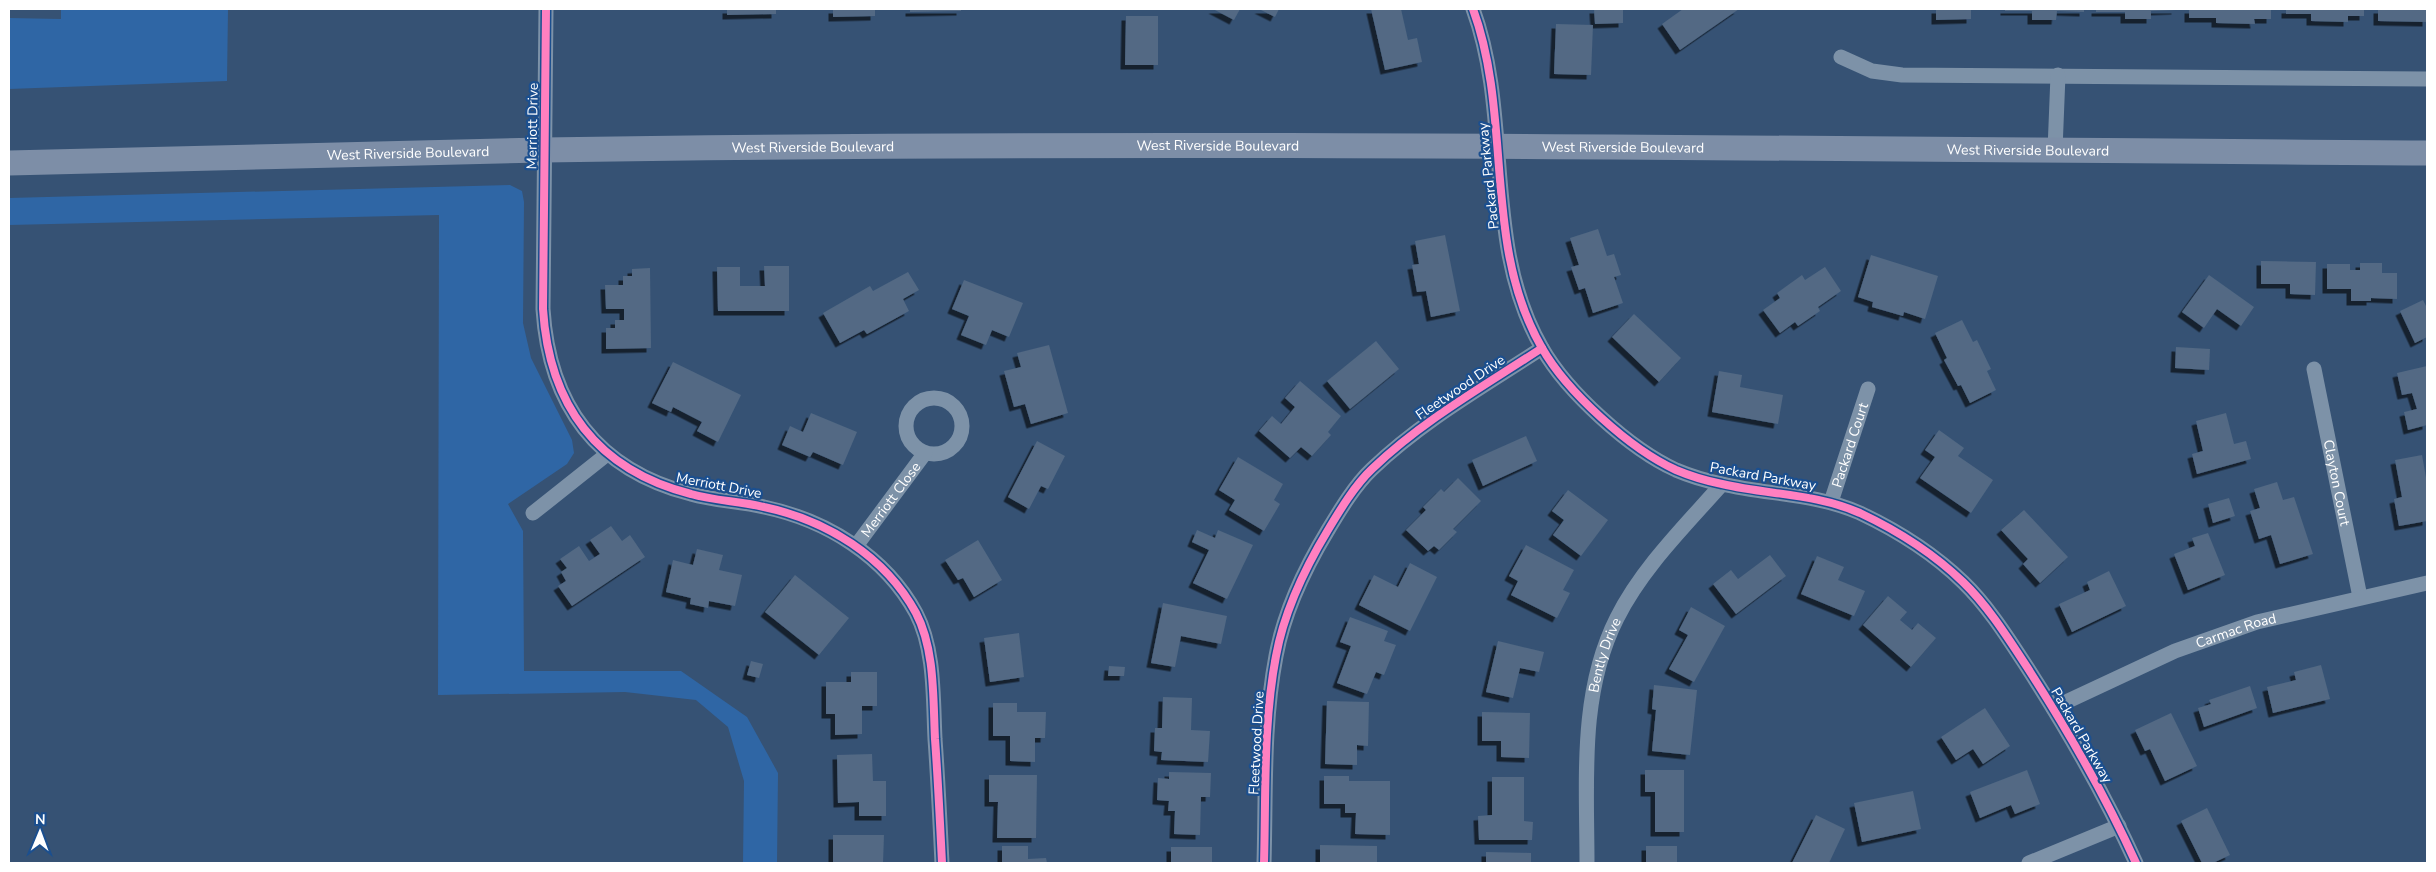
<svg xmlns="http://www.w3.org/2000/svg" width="2436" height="872" font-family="'Nunito Sans',sans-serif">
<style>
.grass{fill:#2f66a5}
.building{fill:#526984;filter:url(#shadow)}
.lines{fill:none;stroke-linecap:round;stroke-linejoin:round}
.minor{stroke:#7d92a8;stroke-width:15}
.primary{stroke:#7d8ea7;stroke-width:25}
.cycleway-casing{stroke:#1b4f8f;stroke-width:11}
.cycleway{stroke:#ff80c0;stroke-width:8}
.labels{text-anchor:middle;stroke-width:4.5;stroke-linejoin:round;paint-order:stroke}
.street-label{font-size:14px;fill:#fff;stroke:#1b4f8f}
</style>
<defs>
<filter id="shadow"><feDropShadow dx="-4.5" dy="4.5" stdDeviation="0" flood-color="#0009"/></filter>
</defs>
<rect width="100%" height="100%" fill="#365274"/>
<g class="grass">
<polygon points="61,9 228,9 227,81 9,89 9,18 61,19"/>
<polygon points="510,185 522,191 524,202 523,323 531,358 572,440 574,453 567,464 508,504 523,531 524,671 681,671 747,717 778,773 777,863 743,863 744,781 728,727 696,700 625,692 438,695 439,215 9,225 9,198"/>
</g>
<g class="building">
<polygon points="727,9 776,9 776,14 727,15"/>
<polygon points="833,9 875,9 875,16 833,17"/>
<polygon points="910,9 961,9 961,11 910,12"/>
<polygon points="1213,9 1240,9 1234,20"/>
<polygon points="1259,9 1279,9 1275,17"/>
<polygon points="1371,9 1401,9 1408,40 1417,38 1422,62 1385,70"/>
<polygon points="1594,9 1623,9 1623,23 1595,24"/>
<polygon points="1683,9 1739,9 1680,50 1662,24"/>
<polygon points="1936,9 1971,9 1971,19 1936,20"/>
<polygon points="2005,9 2084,9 2084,12 2057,11 2056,20 2032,20 2032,11 2005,11"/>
<polygon points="2096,9 2176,9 2176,10 2151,11 2151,19 2125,19 2125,12 2096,12"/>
<polygon points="2189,9 2271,9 2271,19 2254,19 2255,24 2216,23 2216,18 2189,18"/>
<polygon points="2286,9 2364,9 2364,16 2348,16 2348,22 2311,21 2311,14 2286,14"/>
<polygon points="2378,9 2427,9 2427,22 2378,21"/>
<polygon points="1126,16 1158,16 1158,65 1125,65"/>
<polygon points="1556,24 1593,25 1591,75 1554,74"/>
<polygon points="1598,229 1607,256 1614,254 1621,275 1614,277 1623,303 1593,313 1585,288 1579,290 1571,267 1579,265 1570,238"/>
<polygon points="1445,235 1460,311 1431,317 1426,291 1417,292 1412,265 1419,264 1415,241"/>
<polygon points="1871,255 1938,276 1925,319 1904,312 1903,316 1872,307 1873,302 1858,297"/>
<polygon points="2261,261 2316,262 2315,295 2290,294 2290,284 2261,284"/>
<polygon points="2360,263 2382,263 2382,273 2397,273 2397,299 2371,298 2371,301 2351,301 2351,289 2327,289 2327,264 2350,264 2350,270 2360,270"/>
<polygon points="764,266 789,266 789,311 718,311 717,267 740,267 740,286 765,286"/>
<polygon points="1825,267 1841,291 1818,307 1820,311 1798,326 1795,322 1780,333 1763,310 1780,298 1777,293 1802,275 1805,280"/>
<polygon points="650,268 651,348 606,349 606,328 615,328 615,320 624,320 624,309 606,309 605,285 623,285 623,276 632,276 632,269"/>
<polygon points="908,272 919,290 903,299 909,311 867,334 864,330 840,343 823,313 870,286 873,291"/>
<polygon points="2209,275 2254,307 2241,326 2217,309 2204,328 2182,312"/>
<polygon points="964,280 1023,303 1009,337 992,330 986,345 961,335 969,316 952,309"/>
<polygon points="2423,300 2427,308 2427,337 2415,343 2400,311"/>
<polygon points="1634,314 1681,358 1659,382 1612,337"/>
<polygon points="1962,320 1973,342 1977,340 1991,369 1987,371 1996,390 1970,403 1961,385 1958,386 1944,360 1947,358 1935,333"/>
<polygon points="1376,341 1399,369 1350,409 1327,381"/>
<polygon points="1049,345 1068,413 1031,424 1025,404 1014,407 1004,371 1021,367 1017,353"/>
<polygon points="2176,347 2210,349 2209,370 2175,368"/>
<polygon points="673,362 741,395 718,442 697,431 702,422 673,407 671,412 652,403"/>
<polygon points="2427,366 2427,425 2408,430 2404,412 2417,409 2412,393 2402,395 2397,373"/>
<polygon points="1719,371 1742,375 1740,387 1783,395 1778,424 1712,412"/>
<polygon points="1300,381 1341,416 1328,432 1331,435 1312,456 1301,447 1290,458 1259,431 1272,416 1281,424 1295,407 1285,398"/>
<polygon points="811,413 857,432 843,465 813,452 810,457 782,445 790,426 803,432"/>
<polygon points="2226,413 2234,444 2246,441 2251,459 2197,474 2192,454 2203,451 2196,421"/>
<polygon points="1939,430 1964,448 1958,456 1993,480 1971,513 1920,478 1935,457 1925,450"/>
<polygon points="1526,436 1537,461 1483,486 1472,460"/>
<polygon points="1037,441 1065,456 1048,489 1041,486 1029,509 1008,497"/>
<polygon points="2422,455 2427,483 2427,521 2399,526 2394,499 2402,497 2395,460"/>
<polygon points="1238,457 1283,484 1274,500 1280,504 1264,531 1229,510 1235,500 1219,490"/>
<polygon points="1458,478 1481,501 1453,529 1457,532 1439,550 1434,546 1428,551 1406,530 1426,510 1423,507 1441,489 1444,492"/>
<polygon points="2277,482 2283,500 2294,497 2313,554 2280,564 2271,535 2259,539 2250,511 2260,508 2254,489"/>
<polygon points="1568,490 1608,520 1581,556 1553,535 1564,520 1552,511"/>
<polygon points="2229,498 2235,516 2213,523 2208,504"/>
<polygon points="2024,510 2068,557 2040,583 2023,564 2028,559 2001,530"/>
<polygon points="611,526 622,541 630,535 645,557 572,606 558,586 566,581 561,572 567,568 560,559 579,546 589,561 600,554 590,540"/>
<polygon points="1197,530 1215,538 1218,530 1253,545 1227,599 1193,583 1209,550 1192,542"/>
<polygon points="2208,533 2225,575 2188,590 2174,554 2195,546 2192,538"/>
<polygon points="978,540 1002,580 974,597 963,578 958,580 945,560"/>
<polygon points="1526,545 1574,570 1563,590 1570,593 1557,618 1511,595 1518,581 1509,576"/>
<polygon points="697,549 723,555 719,570 742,575 735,606 709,601 708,608 690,604 691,598 666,592 673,560 693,565"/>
<polygon points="1770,555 1786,576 1736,614 1713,584 1731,570 1738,579"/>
<polygon points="1817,556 1844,567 1838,580 1865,591 1854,616 1801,594"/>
<polygon points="1410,563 1437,577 1410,631 1359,605 1374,575 1398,587"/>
<polygon points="2109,571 2126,606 2072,632 2059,604 2090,590 2087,582"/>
<polygon points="795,575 849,618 819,655 765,612"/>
<polygon points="1888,596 1907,612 1900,620 1912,630 1918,623 1936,638 1911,667 1863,625"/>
<polygon points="1163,603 1227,616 1221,644 1181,636 1175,667 1151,663"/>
<polygon points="1691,607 1725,626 1694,682 1669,669 1688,635 1679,630"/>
<polygon points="1350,617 1388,631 1384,641 1396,645 1384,675 1376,672 1367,694 1337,683 1351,646 1340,642"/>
<polygon points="1019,633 1024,677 990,682 984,638"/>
<polygon points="1498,641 1544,652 1539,672 1520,668 1513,698 1486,692"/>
<polygon points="751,661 763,664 759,678 747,675"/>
<polygon points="2321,665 2330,699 2273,713 2267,687 2296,680 2294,672"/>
<polygon points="1109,666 1125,667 1124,676 1108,676"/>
<polygon points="851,672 877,672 877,706 862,706 862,734 835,735 835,714 826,714 826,682 851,682"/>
<polygon points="1654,685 1697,690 1690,755 1652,751 1656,710 1652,709"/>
<polygon points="2250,686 2257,708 2204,727 2198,708 2211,704 2209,700"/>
<polygon points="1163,697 1192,698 1191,730 1210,731 1208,762 1161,760 1162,752 1154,751 1155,728 1162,728"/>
<polygon points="1327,701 1369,702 1368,746 1357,745 1357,765 1325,764"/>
<polygon points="993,703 1017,703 1017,712 1046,712 1045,738 1035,738 1035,762 1010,761 1010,736 993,736"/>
<polygon points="1985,708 2010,746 1983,764 1973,749 1956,760 1941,737"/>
<polygon points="1482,712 1530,713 1529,758 1501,757 1501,741 1482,741"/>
<polygon points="2171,713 2197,766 2165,781 2150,749 2145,751 2135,730"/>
<polygon points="872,754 873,781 886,781 886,816 859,816 859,802 838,803 837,755"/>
<polygon points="1645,770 1684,770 1684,832 1655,832 1655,792 1645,792"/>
<polygon points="2027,770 2040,804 2015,814 2011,805 1980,818 1970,792"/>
<polygon points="1169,772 1211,773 1210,797 1201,797 1200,835 1174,834 1175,811 1168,811 1169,801 1157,800 1158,778 1169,779"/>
<polygon points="989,775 1037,775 1036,838 997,838 998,802 989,802"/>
<polygon points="1324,776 1349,776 1349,781 1390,781 1390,835 1355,834 1356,813 1345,813 1345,804 1324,804"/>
<polygon points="1492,777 1524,777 1524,821 1533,822 1532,840 1479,840 1478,816 1492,815"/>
<polygon points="1913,791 1921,829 1862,842 1854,803"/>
<polygon points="2207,808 2230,855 2213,863 2202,863 2181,821"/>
<polygon points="1816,815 1845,829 1829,863 1792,863"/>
<polygon points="833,835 884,835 883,863 833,863"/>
<polygon points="1320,845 1377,846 1377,863 1320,863"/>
<polygon points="1002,846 1028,846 1028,859 1046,858 1047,863 1002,863"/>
<rect x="1646" y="846" width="31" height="17"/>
<rect x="1171" y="847" width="41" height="16"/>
<polygon points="1486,852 1531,853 1531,863 1486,863"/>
</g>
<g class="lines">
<g class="minor">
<path d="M 546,9 L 543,309 C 549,405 597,470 691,494 C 715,501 740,501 764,507 C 826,520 885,556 916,613 C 935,649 933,698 935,739 C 938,780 940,822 942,863"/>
<path d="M 1473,9 C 1513,118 1482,245 1542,348 C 1567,392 1630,449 1676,470 C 1690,476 1707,481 1722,484 C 1768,495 1815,493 1860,513 C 1896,530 1934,554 1963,582 C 1988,606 2008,638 2027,667 C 2067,729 2105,795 2136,863"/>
<polyline points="1841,57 1872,71 1902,75 2427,79"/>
<polyline points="2055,150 2058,75"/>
<path id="s1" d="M 2314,369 L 2360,597"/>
<circle cx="934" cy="426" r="28"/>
<path id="s2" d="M 1831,502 L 1868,389"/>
<polyline points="533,513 606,455"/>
<path id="s3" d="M 856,546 L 925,453"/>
<path id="s4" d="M 2053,708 L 2175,651 L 2257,622 L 2427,583"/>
<path d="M 1264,863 C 1266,794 1263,724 1276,656 C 1284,612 1305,568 1328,530 C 1340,510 1355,485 1372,469 C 1422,421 1484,386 1542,348"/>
<path id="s5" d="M 1587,863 C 1587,781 1579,693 1617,618 C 1642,568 1685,526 1722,484"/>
<polyline points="2029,863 2119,826"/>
</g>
<path class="primary" id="s6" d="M 9,163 C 187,160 365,153 543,150 C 1171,140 1799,149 2427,153"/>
<defs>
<g id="cycleway">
<path d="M 546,9 L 543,309 C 549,405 597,470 691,494 C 715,501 740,501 764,507 C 826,520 885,556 916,613 C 935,649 933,698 935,739 C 938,780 940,822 942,863"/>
<path d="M 1473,9 C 1513,118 1482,245 1542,348 C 1567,392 1630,449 1676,470 C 1690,476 1707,481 1722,484 C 1768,495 1815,493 1860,513 C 1896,530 1934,554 1963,582 C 1988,606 2008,638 2027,667 C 2067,729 2105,795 2136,863"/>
<path d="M 1264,863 C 1266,794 1263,724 1276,656 C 1284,612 1305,568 1328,530 C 1340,510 1355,485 1372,469 C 1422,421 1484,386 1542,348"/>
</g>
</defs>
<use href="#cycleway" class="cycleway-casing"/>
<use href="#cycleway" class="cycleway"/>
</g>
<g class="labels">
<g class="street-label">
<text transform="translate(532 126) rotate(-89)" y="5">Merriott Drive</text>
<text dy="5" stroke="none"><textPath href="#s6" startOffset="1209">West Riverside Boulevard</textPath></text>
<text dy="5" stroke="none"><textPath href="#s6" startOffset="804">West Riverside Boulevard</textPath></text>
<text dy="5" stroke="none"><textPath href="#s6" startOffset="1614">West Riverside Boulevard</textPath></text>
<text dy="5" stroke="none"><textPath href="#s6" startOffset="2019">West Riverside Boulevard</textPath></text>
<text dy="5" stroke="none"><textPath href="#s6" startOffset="399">West Riverside Boulevard</textPath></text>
<text transform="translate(1488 176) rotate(-96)" y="5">Packard Parkway</text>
<text transform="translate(1460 387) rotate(-34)" y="5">Fleetwood Drive</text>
<text dy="5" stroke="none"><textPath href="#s2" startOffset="60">Packard Court</textPath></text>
<text transform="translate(1763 476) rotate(10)" y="5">Packard Parkway</text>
<text dy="5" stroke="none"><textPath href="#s1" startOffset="116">Clayton Court</textPath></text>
<text transform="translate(719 485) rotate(11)" y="5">Merriott Drive</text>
<text dy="5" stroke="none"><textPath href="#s3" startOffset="58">Merriott Close</textPath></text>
<text dy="5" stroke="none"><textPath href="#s4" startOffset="199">Carmac Road</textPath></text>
<text dy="5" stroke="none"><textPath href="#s5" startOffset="210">Bently Drive</textPath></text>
<text transform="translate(2082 735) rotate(60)" y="5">Packard Parkway</text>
<text transform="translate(1256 743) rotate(-87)" y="5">Fleetwood Drive</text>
</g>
</g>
<rect width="2436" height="872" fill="none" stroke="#ffffff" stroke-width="20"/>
<g transform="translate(40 832) rotate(1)" stroke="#1b4f8f" stroke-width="4" paint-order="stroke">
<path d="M0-4L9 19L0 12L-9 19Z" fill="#ffffff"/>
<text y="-8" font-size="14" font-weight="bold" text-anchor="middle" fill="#ffffff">N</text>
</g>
</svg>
